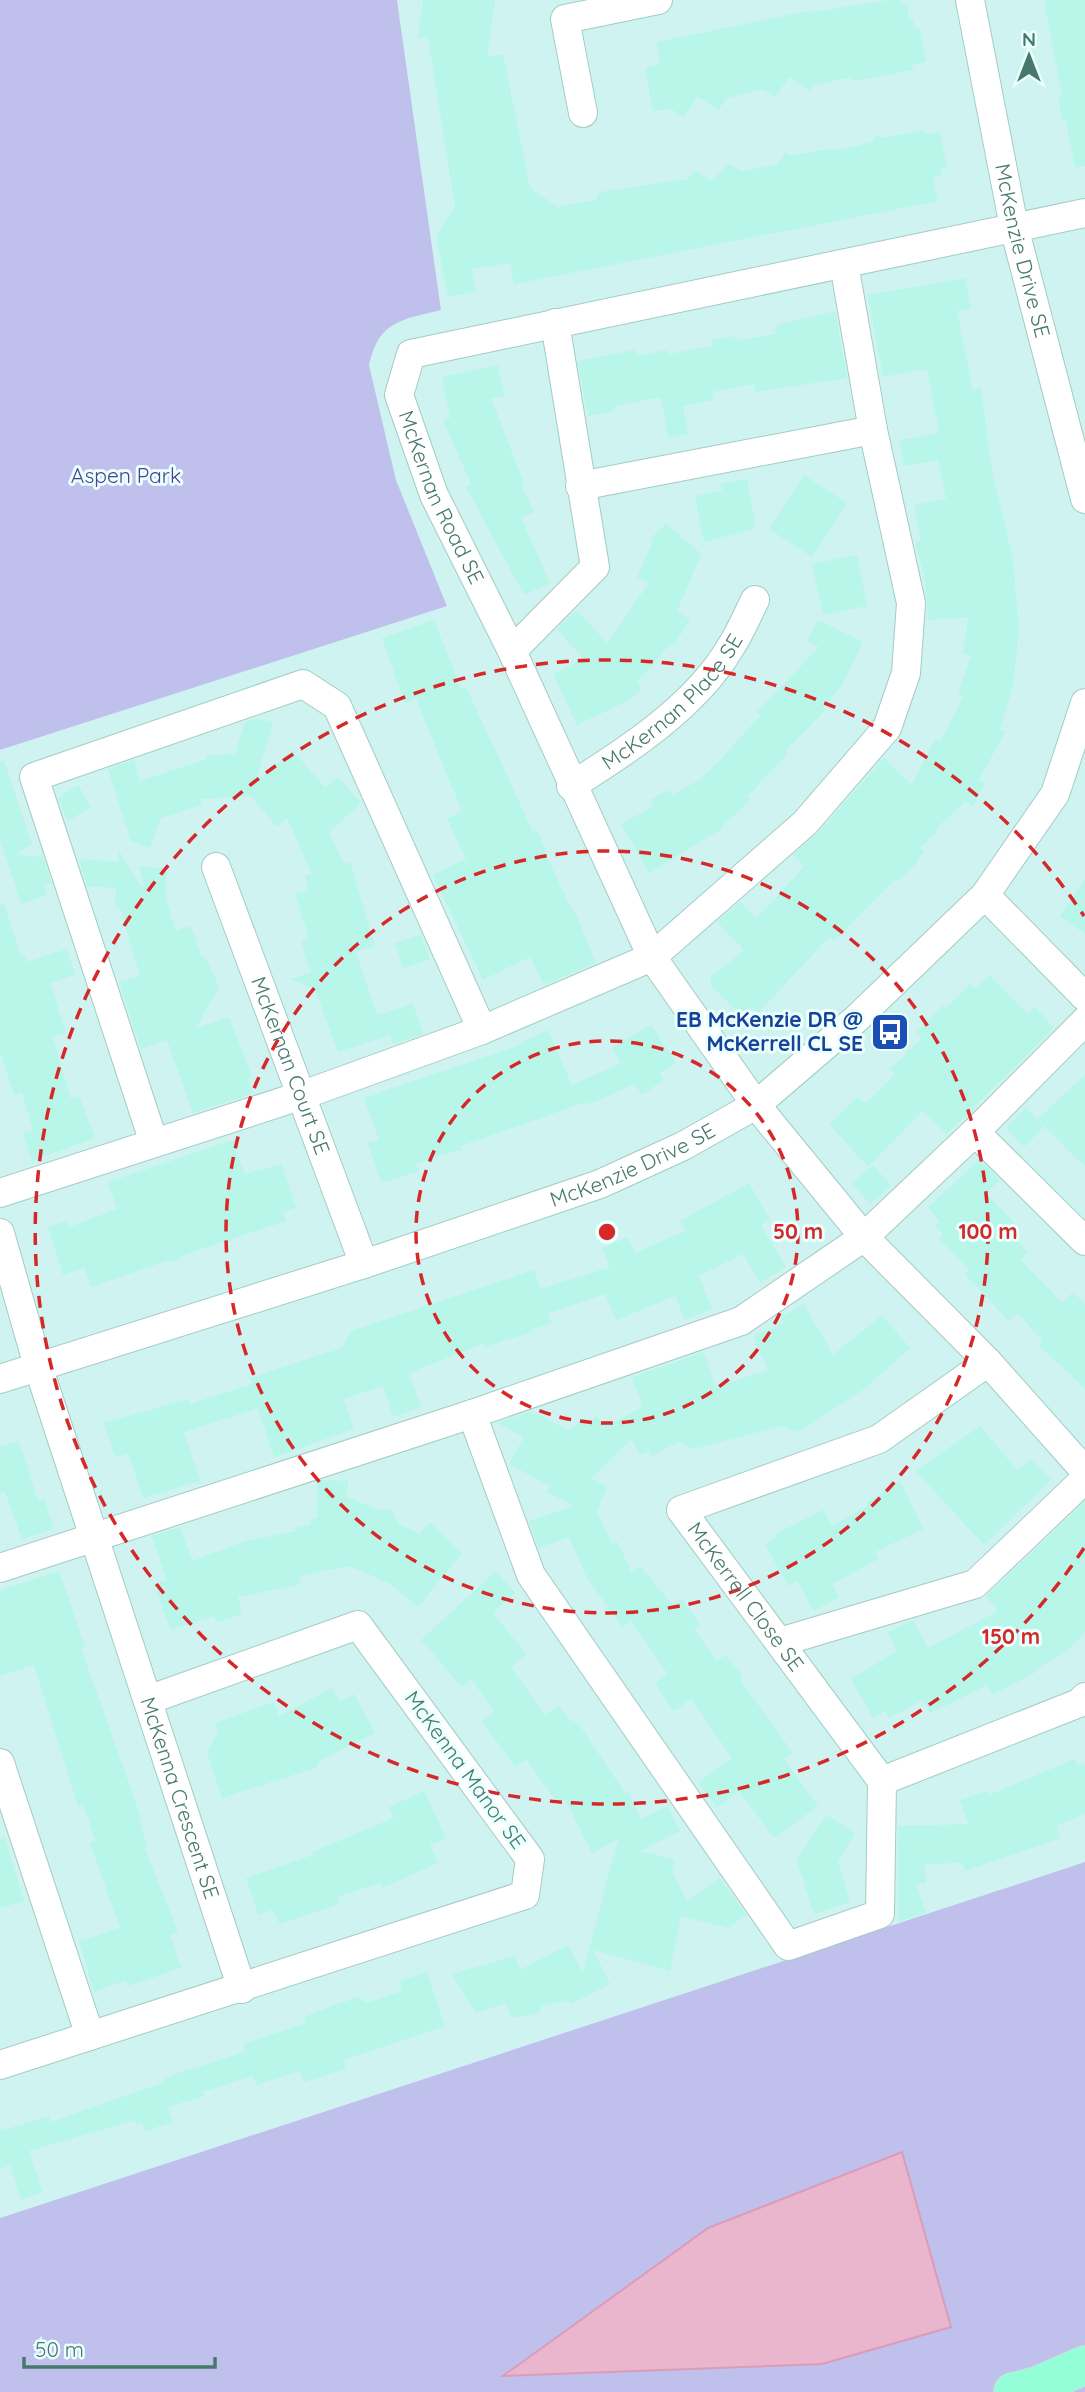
<svg xmlns="http://www.w3.org/2000/svg" width="1085" height="2392" font-family="Quicksand,sans-serif">
<style>
.residential{fill:#cef3f1}
.green{fill:#c0c0ed}
.water{fill:#e9b6cd;stroke:#dc9bb8;stroke-width:2}
.building{fill:#b8f6e9}
.lines{fill:none;stroke-linecap:round;stroke-linejoin:round}
.minor-casing{stroke:#a3ccc5;stroke-width:30}
.highway-casing{stroke:#cfdcd9;stroke-width:40}
.minor{stroke:#fff;stroke-width:28}
.highway{stroke:#94fed9;stroke-width:38}
.ring{fill:none;stroke:#d62828;stroke-width:3.5;stroke-dasharray:12 9}
.labels{text-anchor:middle;stroke-width:6;stroke-linejoin:round;paint-order:stroke}
.street-label{font-size:21px;fill:#46796c;stroke:#ebffff}
.park-label{font-size:21px;fill:#49428c;stroke:#ebffff}
.transit-label{font-size:21px;font-weight:bold;fill:#164399;stroke:#ebffff;text-anchor:end}
.centre{fill:#d62828;stroke:#ebffff;stroke-width:3.5}
.ring-label{font-size:21px;text-anchor:middle;font-weight:bold;fill:#d62828;stroke:#ebffff;stroke-width:6;stroke-linejoin:round;paint-order:stroke}
</style>
<rect width="100%" height="100%" fill="#e3fefe"/>
<polygon class="residential" points="397,0 1085,0 1085,1862 0,2218 0,750 447,605 396,480 369,365 373,346 381,333 398,321 441,310"/>
<g class="green">
<path d="M 0,0 L 397,0 L 441,310 C 402,320 379,320 369,365 L 396,480 L 447,606 L 0,750 Z"/>
<polygon points="1085,1862 1085,2392 0,2392 0,2218"/>
</g>
<polygon class="water" points="902,2152 951,2327 822,2364 503,2376 708,2228"/>
<g class="building">
<polygon points="423,0 495,0 487,57 503,54 530,188 558,207 595,200 600,192 688,179 695,170 711,181 729,164 741,171 777,165 786,152 791,156 833,148 834,151 872,142 877,134 882,138 924,130 925,135 940,132 947,167 941,168 942,176 933,177 938,201 514,284 510,263 471,269 476,291 448,297 436,236 455,206 428,38 418,37"/>
<polygon points="888,0 900,0 901,5 907,4 909,20 913,19 914,28 919,27 926,62 912,65 913,70 853,81 852,77 813,85 810,91 789,77 775,97 763,89 727,98 718,110 698,96 684,117 671,109 653,111 645,68 660,64 657,42 809,11 809,13"/>
<polygon points="1044,0 1085,0 1085,166 1075,167 1066,120 1062,120 1058,96 1062,96"/>
<polygon points="965,278 971,309 957,311 973,390 981,388 991,465 1013,560 1019,631 1013,685 1000,729 1005,732 979,780 985,783 973,806 965,801 937,828 937,832 920,848 924,853 916,860 918,862 898,882 896,879 834,941 830,936 758,1013 752,1007 743,1017 711,985 711,977 744,950 717,922 740,902 757,918 804,867 793,855 817,834 884,758 912,785 935,739 940,741 964,696 958,695 971,655 963,654 968,617 928,620 925,579 915,542 921,541 914,505 946,499 938,460 904,466 899,440 939,433 927,369 883,377 868,295"/>
<polygon points="835,311 847,378 755,392 754,384 712,392 714,400 683,406 688,434 668,438 661,397 614,406 615,411 588,416 578,363 581,360 635,350 637,356 666,350 669,354 712,346 711,340 736,336 737,341 775,334 777,325"/>
<polygon points="498,365 504,396 491,398 524,484 521,485 534,512 521,518 550,583 524,595 466,487 471,484 443,420 450,418 442,377"/>
<polygon points="804,475 847,503 812,557 769,529"/>
<polygon points="747,479 756,528 704,542 695,496 722,491 720,484"/>
<polygon points="666,524 701,554 677,611 690,620 673,646 670,644 637,682 642,688 629,700 577,725 553,674 584,659 557,629 577,610 607,643 649,583 637,578 653,541 650,539"/>
<polygon points="857,555 867,606 823,615 812,564"/>
<polygon points="434,620 461,689 466,687 533,832 537,830 546,850 544,851 572,910 574,909 596,963 544,985 530,957 483,980 433,875 466,859 447,819 462,811 416,699 405,703 382,638"/>
<polygon points="818,620 863,642 840,688 823,706 826,709 785,751 788,753 747,797 751,800 722,826 723,828 649,873 621,824 654,806 650,800 668,790 672,795 699,780 720,760 761,715 757,712 819,647 807,641"/>
<polygon points="256,718 273,723 256,781 293,750 325,788 338,777 361,803 329,832 344,864 350,862 375,946 356,952 377,1015 413,1004 423,1034 393,1044 390,1035 338,1052 315,989 291,979 311,972 301,941 309,938 295,894 309,890 305,876 312,874 287,818 277,827 251,796 200,799 202,805 161,818 150,848 131,841 108,769 134,760 140,781 207,759 207,755 235,754 245,722"/>
<polygon points="4,761 32,844 15,855 43,857 52,884 43,884 47,895 21,904 0,838 0,762"/>
<polygon points="78,785 91,807 68,821 58,798"/>
<polygon points="119,851 141,886 144,885 139,866 166,869 166,900 176,931 191,926 201,957 205,956 219,987 195,1029 229,1017 252,1077 248,1078 253,1093 193,1113 167,1040 141,1049 119,982 140,976 120,907 115,907 116,888 87,886 79,859 118,862"/>
<polygon points="1085,880 1085,934 1060,916"/>
<polygon points="4,903 21,956 25,955 27,962 67,949 75,975 50,983 66,1033 52,1037 71,1099 79,1096 95,1138 32,1161 23,1133 33,1130 22,1093 14,1095 0,1051 0,904"/>
<polygon points="421,935 430,959 403,968 395,943"/>
<polygon points="990,975 1027,1014 1035,1007 1054,1028 946,1135 923,1110 868,1167 829,1124 858,1097 865,1104 895,1074 890,1069 922,1038 916,1032 943,1005 946,1008 970,984 975,989"/>
<polygon points="651,1025 676,1063 659,1074 664,1080 642,1095 635,1084 587,1105 586,1102 461,1146 462,1149 416,1164 419,1171 381,1183 368,1143 379,1140 364,1098 523,1044 522,1042 548,1030 572,1085 621,1063 612,1048"/>
<polygon points="1085,1075 1085,1167 1038,1119"/>
<polygon points="1026,1108 1044,1127 1024,1147 1006,1128"/>
<polygon points="233,1140 245,1174 282,1164 296,1208 283,1212 286,1221 184,1255 174,1262 169,1260 91,1287 85,1268 63,1275 48,1227 67,1221 69,1227 117,1209 108,1182"/>
<polygon points="979,1159 1000,1180 986,1193 1020,1229 1014,1238 1028,1252 1020,1259 1062,1303 1073,1292 1085,1304 1085,1389 1039,1345 1043,1341 1017,1313 1009,1321 965,1274 969,1270 939,1239 943,1234 935,1226 940,1221 928,1208"/>
<polygon points="873,1165 891,1186 870,1204 852,1183"/>
<polygon points="749,1183 770,1220 761,1225 786,1267 760,1283 743,1254 699,1276 712,1309 685,1320 675,1296 616,1320 605,1294 548,1313 552,1323 530,1330 531,1332 485,1347 485,1343 409,1373 421,1407 393,1417 383,1386 344,1399 354,1429 274,1457 258,1408 184,1432 200,1481 143,1498 128,1453 115,1457 104,1423 189,1399 190,1404 252,1384 250,1378 342,1348 351,1331 534,1270 541,1289 610,1267 602,1248 628,1237 635,1253 685,1231 680,1221"/>
<polygon points="804,1304 833,1355 882,1315 910,1348 863,1390 798,1432 781,1426 694,1449 678,1442 652,1456 649,1451 640,1455 632,1439 591,1478 607,1486 597,1511 612,1544 618,1542 631,1572 640,1566 673,1606 682,1599 700,1625 694,1629 717,1661 726,1655 743,1677 740,1680 793,1753 784,1759 818,1806 774,1838 739,1791 717,1808 698,1782 732,1758 691,1699 674,1711 655,1684 668,1674 631,1621 622,1627 586,1576 569,1537 539,1548 529,1521 574,1506 547,1492 550,1486 509,1464 524,1437 497,1423 532,1411 569,1431 582,1419 588,1424 596,1416 606,1426 643,1407 632,1377 704,1352 715,1387 768,1370 753,1336 784,1323 781,1317"/>
<polygon points="980,1426 1018,1471 1030,1459 1051,1479 984,1545 916,1471"/>
<polygon points="19,1441 38,1501 44,1499 54,1529 22,1539 5,1492 0,1494 0,1447"/>
<polygon points="322,1480 348,1481 347,1497 379,1510 392,1510 398,1524 420,1534 430,1522 462,1553 418,1607 390,1584 350,1566 299,1576 301,1584 238,1597 242,1614 216,1622 214,1616 171,1630 154,1584 167,1580 152,1536 180,1527 192,1561 246,1541 296,1531 295,1528 311,1524 310,1520 317,1518 317,1482"/>
<polygon points="900,1481 923,1529 875,1552 878,1559 832,1584 839,1597 814,1611 797,1581 788,1586 765,1544 776,1538 774,1535 823,1510 832,1526 868,1506 866,1503"/>
<polygon points="1085,1502 1085,1632 1066,1652 1037,1668 1036,1672 992,1695 987,1685 930,1713 923,1700 889,1718 885,1711 873,1718 851,1679 897,1651 887,1633 913,1620 928,1648 998,1611 986,1596"/>
<polygon points="59,1571 85,1647 81,1648 141,1818 139,1819 147,1846 144,1847 178,1932 170,1934 181,1968 128,1986 126,1980 94,1992 79,1941 120,1928 90,1843 96,1841 83,1804 78,1806 34,1665 0,1676 0,1590"/>
<polygon points="496,1571 515,1593 493,1613 526,1654 511,1667 545,1715 559,1705 569,1719 578,1723 625,1793 628,1792 641,1819 668,1806 680,1831 640,1851 675,1860 672,1872 687,1901 720,1878 746,1915 728,1928 681,1916 670,1971 593,1950 610,1984 571,2004 569,2000 542,2006 539,2013 511,2018 506,2003 476,2013 452,1974 515,1956 520,1970 568,1945 583,1973 618,1839 592,1853 565,1799 558,1804 526,1759 515,1767 482,1721 495,1712 471,1679 462,1687 421,1640"/>
<polygon points="332,1688 340,1702 354,1694 375,1733 316,1763 318,1767 222,1798 207,1752 218,1733 215,1723 274,1702 279,1716"/>
<polygon points="1075,1759 1078,1766 1085,1763 1085,1814 1056,1826 1061,1838 965,1871 962,1863 925,1864 926,1883 916,1883 926,1913 898,1922 898,1826 968,1824 960,1800 988,1791 989,1795"/>
<polygon points="424,1791 446,1838 430,1845 438,1863 382,1888 380,1883 337,1897 339,1904 280,1924 272,1910 258,1915 246,1878 313,1855 312,1852 394,1818 389,1807"/>
<polygon points="826,1815 855,1833 838,1862 850,1902 814,1914 797,1860"/>
<polygon points="5,1838 24,1901 0,1908 0,1839"/>
<polygon points="427,1972 445,2026 343,2060 346,2069 304,2082 300,2071 256,2085 253,2076 202,2092 204,2096 168,2107 173,2122 145,2131 142,2123 136,2124 135,2120 29,2151 42,2192 21,2200 10,2165 0,2169 0,2131 49,2116 50,2122 165,2082 164,2079 175,2074 245,2052 243,2044 306,2023 304,2017 337,2004 359,1997 366,2003 402,1991 399,1981"/>
</g>
<g class="lines">
<defs>
<g id="minor">
<path id="s1" d="M 970,0 L 1014,227 L 1085,499"/>
<polyline points="583,113 565,19 658,0"/>
<path id="s2" d="M 1085,213 L 411,354 L 399,395 L 434,495 L 512,651 L 652,957 L 756,1105 L 864,1237 L 988,1362 L 1085,1471"/>
<polyline points="580,486 873,430"/>
<polyline points="512,651 595,567 555,323"/>
<path id="s3" d="M 571,786 C 627,751 696,706 730,648 C 740,633 747,616 755,600"/>
<path id="s4" d="M 216,867 L 364,1264"/>
<polyline points="985,895 1085,997"/>
<polyline points="975,1132 1085,1241"/>
<polyline points="154,1143 34,777 303,684 337,706 482,1030"/>
<polyline points="0,1193 303,1095 482,1030 652,957 805,823 887,728 906,673 911,603 873,430 844,264"/>
<path id="s5" d="M 0,1233 L 38,1366 L 242,1989"/>
<path id="s6" d="M 988,1362 L 879,1439 L 681,1510 L 882,1781 L 1079,1703 L 1085,1697"/>
<path id="s7" d="M 0,1379 L 364,1264 L 600,1184 L 683,1146 L 756,1105 L 855,1020 L 985,895 L 1055,794 L 1085,703"/>
<polyline points="472,1414 531,1575 788,1946 880,1914 882,1781"/>
<polyline points="0,1568 472,1414 741,1321 864,1237 975,1132 1085,1021"/>
<polyline points="780,1642 975,1584 1085,1479"/>
<polyline points="0,1763 90,2036"/>
<polyline points="0,2065 525,1895 530,1859 358,1625 148,1700"/>
</g>
<polyline id="highway" points="1013,2392 1037,2386 1085,2365"/>
</defs>
<use href="#minor" class="minor-casing"/>
<use href="#highway" class="highway-casing"/>
<use href="#minor" class="minor"/>
<use href="#highway" class="highway"/>
</g>
<g class="ring">
<circle cx="607" cy="1232" r="191"/>
<circle cx="607" cy="1232" r="381"/>
<path d="M1084 1548A572 572 0 1 1 1084 916"/>
</g>
<defs>
<symbol id="bus-square" viewBox="-11 -11 22 22"><rect x="-9" y="-9" width="18" height="18" rx="4" fill="#1a4fb4" stroke="#ebffff"/><path d="M-5-6H5V4H4V6H2V4H-2V6H-4V4H-5ZM-3.5-4V0h7V-4ZM-3.5 1.2v1.5H-2V1.2ZM2 1.2v1.5H3.5V1.2Z" fill="#fff"/></symbol>
</defs>
<g fill-rule="evenodd">
<use href="#bus-square" x="868" y="1010" width="44" height="44"/>
</g>
<g class="labels">
<g class="street-label">
<text dy="7" stroke="none"><textPath href="#s1" startOffset="256">McKenzie Drive SE</textPath></text>
<text dy="7" stroke="none"><textPath href="#s2" startOffset="842">McKernan Road SE</textPath></text>
<text dy="7" stroke="none"><textPath href="#s3" startOffset="133">McKernan Place SE</textPath></text>
<text dy="7" stroke="none"><textPath href="#s4" startOffset="212">McKernan Court SE</textPath></text>
<text dy="7" stroke="none"><textPath href="#s7" startOffset="668">McKenzie Drive SE</textPath></text>
<text dy="7" stroke="none"><textPath href="#s6" startOffset="452">McKerrell Close SE</textPath></text>
<text transform="translate(465 1770) rotate(54)" y="7">McKenna Manor SE</text>
<text dy="7" stroke="none"><textPath href="#s5" startOffset="593">McKenna Crescent SE</textPath></text>
</g>
<g class="park-label">
<text x="126" y="483">Aspen Park</text>
</g>
<g class="transit-label">
<text x="863" y="1027">EB McKenzie DR @<tspan x="863" dy="24">McKerrell CL SE</tspan></text>
</g>
</g>
<circle cx="607" cy="1232" r="10" class="centre"/>
<g class="ring-label">
<text x="798" y="1239">50 m</text>
<text x="988" y="1239">100 m</text>
<text x="1011" y="1644">150 m</text>
</g>
<g transform="translate(1029 56)" stroke="#ebffff" stroke-width="5" paint-order="stroke">
<path d="M0-5L12 26L0 18L-12 26Z" fill="#46796c"/>
<text y="-10" font-size="19" font-weight="bold" text-anchor="middle" fill="#46796c">N</text>
</g>
<path d="M24 2357v10h191v-10" fill="none" stroke="#46796c" stroke-width="3.5"/>
<text x="35" y="2357" font-size="21" fill="#46796c" stroke="#ebffff" stroke-width="5" paint-order="stroke">50 m</text>
</svg>
